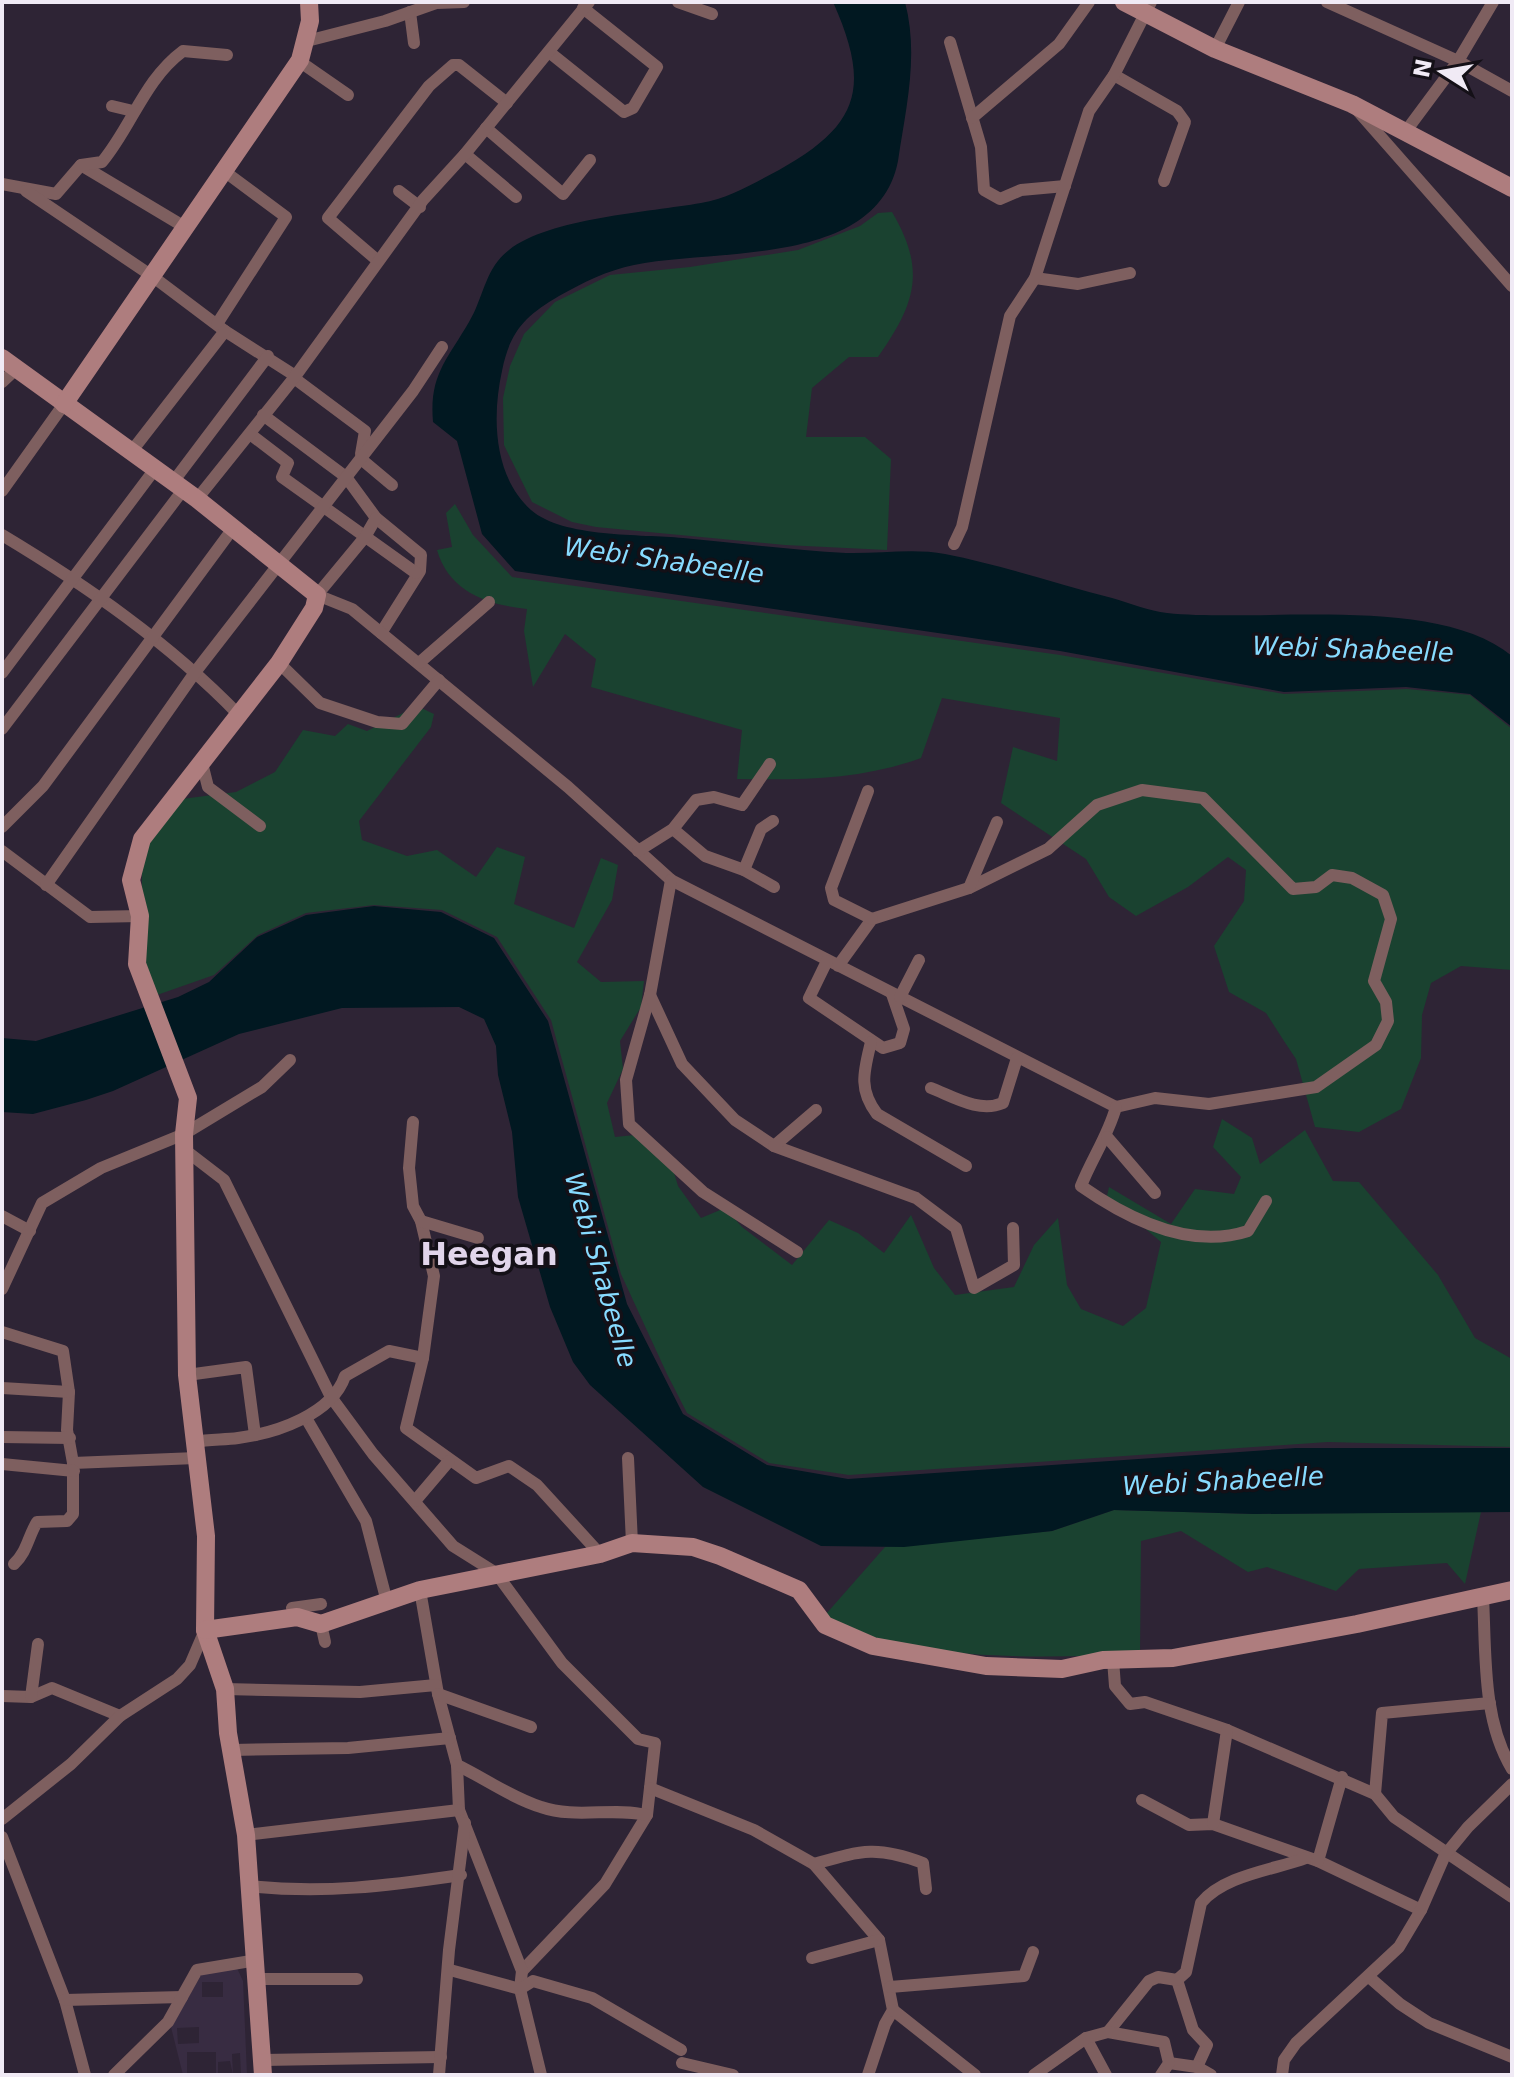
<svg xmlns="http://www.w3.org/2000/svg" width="1514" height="2077" font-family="'DejaVu Sans',sans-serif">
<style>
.built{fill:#382c42;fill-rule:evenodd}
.green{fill:#1a4230}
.water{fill:#011821}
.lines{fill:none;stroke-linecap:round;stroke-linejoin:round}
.street{stroke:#7e5f5f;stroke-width:12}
.secondary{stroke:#ae7d7e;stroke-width:18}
.labels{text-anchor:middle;stroke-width:7;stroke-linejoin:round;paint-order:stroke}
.water-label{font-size:26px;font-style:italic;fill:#87dbff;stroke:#141017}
.district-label{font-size:32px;font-weight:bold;fill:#e1d5eb;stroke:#141017}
</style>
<rect width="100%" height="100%" fill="#2e2435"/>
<path class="built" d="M 207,1965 L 236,1966 L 243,1981 L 247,2075 L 241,2075 L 240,2053 L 232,2054 L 233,2075 L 230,2061 L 218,2062 L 218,2075 L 183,2075 L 171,2027 ZM 202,1982 L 223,1982 L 223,1997 L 202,1997 ZM 199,2027 L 199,2043 L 178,2044 L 177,2028 ZM 187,2052 L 216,2052 L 216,2074 L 187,2074 Z"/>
<g class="green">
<path d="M 892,212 C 927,271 915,304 878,357 L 849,357 L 812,388 L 806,437 L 865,437 L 891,459 L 887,550 L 785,545 L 596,527 L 572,522 L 532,502 L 504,445 L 503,398 L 510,366 L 524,334 L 555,302 L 610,275 L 690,267 L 798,250 L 860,226 L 878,213 Z"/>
<path d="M 455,504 L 473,535 L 512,577 L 1060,655 L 1284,694 L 1407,689 L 1470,695 L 1512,729 L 1512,970 L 1461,966 L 1431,983 L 1422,1015 L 1421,1058 L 1401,1109 L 1359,1132 L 1315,1127 L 1296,1059 L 1284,1041 L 1266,1013 L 1229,992 L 1214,946 L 1244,901 L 1246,870 L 1228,857 L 1188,887 L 1136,916 L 1109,897 L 1086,859 L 1001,803 L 1013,747 L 1057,761 L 1060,718 L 942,698 L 921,758 C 861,780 801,780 737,779 L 742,730 L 591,687 L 596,659 L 565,634 L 533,687 L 524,631 L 527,609 C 488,605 449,592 437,550 L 452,547 L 446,513 Z"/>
<polygon points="417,706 434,714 431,727 359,821 362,840 407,856 437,850 476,877 497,847 525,857 514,904 574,928 601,858 618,865 612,900 577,962 601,982 644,981 641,1007 620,1041 623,1069 607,1103 615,1137 635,1135 672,1166 678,1186 701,1218 725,1208 742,1227 792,1265 829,1220 858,1233 884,1253 911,1215 934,1268 955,1295 1014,1287 1034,1245 1058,1218 1067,1285 1081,1309 1123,1326 1146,1308 1161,1242 1107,1196 1109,1187 1171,1224 1195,1189 1234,1194 1241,1177 1213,1147 1222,1119 1252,1138 1260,1164 1305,1130 1333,1181 1359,1182 1438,1275 1475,1338 1512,1359 1512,1447 1328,1442 849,1475 769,1463 687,1413 667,1374 621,1274 551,1020 497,937 442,910 374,905 306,913 258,935 214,975 157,995 142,962 142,843 174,800 236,792 275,772 303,730 335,736 348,724 367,731"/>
<path d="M 1114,1510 L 1254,1514 L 1481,1512 L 1465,1584 L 1447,1563 L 1359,1569 L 1336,1591 L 1267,1567 L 1248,1572 L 1181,1531 L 1141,1541 L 1140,1654 C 1037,1658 926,1662 829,1624 L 826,1614 L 885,1547 L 1052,1531 Z"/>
</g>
<g class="water">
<path d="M 833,2 L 905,2 C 919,55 906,108 898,161 C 877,268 715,248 634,265 C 608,270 582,283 559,296 C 525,316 510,331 502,371 C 492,416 493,476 531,510 C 563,538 641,534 683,538 C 737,543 792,550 846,553 C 878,554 914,548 945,554 C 1001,565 1057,584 1112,598 C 1130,603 1149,611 1167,613 C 1263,623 1436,594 1512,656 L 1512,727 L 1470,694 L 1406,687 L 1284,692 L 1060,651 L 515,571 L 482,534 L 457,441 L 433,422 C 429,375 447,360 469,322 C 484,297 485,268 509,250 C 549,218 650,212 701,203 C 730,198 754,183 779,170 C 860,125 871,87 833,2 Z"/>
<polygon points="374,906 441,912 494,938 548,1021 627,1304 683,1414 767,1465 848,1479 1296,1448 1512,1448 1512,1512 1254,1514 1114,1510 1052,1531 904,1547 821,1546 703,1487 590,1385 573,1362 550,1307 518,1197 512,1132 498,1075 496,1046 484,1019 459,1007 342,1008 239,1034 113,1091 86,1100 33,1114 2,1112 2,1038 36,1041 178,997 209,982 257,937 306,915"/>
</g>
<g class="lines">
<g class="street">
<polyline points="678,2 712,14"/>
<polyline points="1327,2 1458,61 1512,91"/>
<polyline points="410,12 414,43"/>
<polyline points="303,42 385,21 436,3 464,2"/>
<polyline points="950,42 981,147 984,190 1000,199 1021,190 1065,186"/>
<polyline points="1215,49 1239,2"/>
<polyline points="549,52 624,112 633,108 657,67 583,8"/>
<polyline points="299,61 348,95"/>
<polyline points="1114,75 1177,111 1185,122 1164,181"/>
<polyline points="112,106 133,111"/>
<polyline points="1358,111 1512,286"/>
<polyline points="972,118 1059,44 1089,2"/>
<polyline points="486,128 563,194 590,160"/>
<polyline points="1406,131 1458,61 1493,2"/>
<polyline points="465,154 516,197"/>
<polyline points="81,165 183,226"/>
<path d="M 2,184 L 56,194 L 81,165 L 102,162 C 132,126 144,80 183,51 L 227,55"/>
<polyline points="26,191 152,276 225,331 294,375"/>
<polyline points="399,191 420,207"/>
<polyline points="377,260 328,218 429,86 453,65 459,65 507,103"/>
<polyline points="1035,278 1078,284 1130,273"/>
<polyline points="217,324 286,217 224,171"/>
<polyline points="294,378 365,431 361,454"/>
<polyline points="2,382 17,368"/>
<polyline points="263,415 346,477 376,518 421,555 420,571 381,633"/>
<polyline points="250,434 288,463 282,477 416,573"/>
<polyline points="131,452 225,331"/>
<polyline points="361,459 392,485"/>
<polyline points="173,482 268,356"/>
<polyline points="2,491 64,404"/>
<polyline points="197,499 294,378 423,200 465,154 589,2"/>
<polyline points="376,518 365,537 317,595 352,609 568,787 671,880 1116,1107 1155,1098 1209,1104 1316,1087 1376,1045 1388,1021 1386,1002 1374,981 1391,919 1383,895 1352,878 1332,875 1316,887 1293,889 1203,798 1142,790 1097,805 1048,849 969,888 872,919 838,966"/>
<path d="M 2,535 C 87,586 169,643 238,714"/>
<polyline points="954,544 962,527 1010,316 1035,278 1089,111 1114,75 1151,2"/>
<polyline points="279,663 320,703 377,722 402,724 439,680"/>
<polyline points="419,663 489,602"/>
<polyline points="2,673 155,469"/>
<polyline points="2,729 183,490"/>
<polyline points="202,763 208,787 260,826"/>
<polyline points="868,791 831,888 834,900 872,919"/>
<polyline points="2,827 43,786 234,527"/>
<polyline points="673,829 705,856 744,870 774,887"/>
<polyline points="2,851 90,917 140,916"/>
<polyline points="638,851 673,829 696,800 714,797 742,805 770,764"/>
<polyline points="744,870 761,829 773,821"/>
<polyline points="671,880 650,995 626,1080 629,1124 703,1192 797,1252"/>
<polyline points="46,885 196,671 413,391 442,347"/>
<polyline points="969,888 997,822"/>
<polyline points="827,961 809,998 883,1048 900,1043 904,1029 892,994"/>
<polyline points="650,995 682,1064 735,1120 774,1146 916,1198 956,1228 974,1288 1014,1265 1013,1228"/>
<polyline points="900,997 919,960"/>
<path d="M 871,1042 C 864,1071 858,1089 877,1114 L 966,1166"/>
<path d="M 931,1088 C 954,1097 979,1113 1003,1103 L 1017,1058"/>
<path d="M 1116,1107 C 1108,1136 1092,1158 1081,1186 C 1128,1219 1190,1250 1248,1231 L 1266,1201"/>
<polyline points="413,1122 409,1168 413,1206 421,1221 434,1276 423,1358"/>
<polyline points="1107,1137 1155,1193"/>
<polyline points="774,1146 816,1110"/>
<polyline points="185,1150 224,1180 331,1397 373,1454 453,1546 496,1573 562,1663 638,1739 655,1743 647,1815 605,1884 522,1971"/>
<polyline points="2,1216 30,1231"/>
<polyline points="421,1221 478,1238"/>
<polyline points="2,1289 42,1203 101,1168 184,1134 262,1087 290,1060"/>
<path d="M 2,1332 L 63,1351 L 69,1392 L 67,1430 L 73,1463 L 73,1514 L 67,1521 L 37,1522 C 28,1537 27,1552 14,1564"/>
<polyline points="187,1375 246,1367 255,1435"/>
<polyline points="2,1388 69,1392"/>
<polyline points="306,1418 366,1521 387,1602"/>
<polyline points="2,1437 70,1438"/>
<path d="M 195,1442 C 209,1439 224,1440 238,1438 C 277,1433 332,1414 345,1376 L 389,1351 L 423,1358 L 406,1428 L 476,1478 L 509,1466 L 537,1485 L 600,1554"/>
<polyline points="628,1458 632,1543"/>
<polyline points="73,1463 196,1458"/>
<polyline points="2,1464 74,1471"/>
<polyline points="415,1501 449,1461"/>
<polyline points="420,1590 438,1694 457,1765 459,1810 522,1971 520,1989 541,2075"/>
<path d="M 1483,1597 C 1486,1653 1482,1720 1512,1769"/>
<polyline points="292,1608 321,1604"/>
<polyline points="321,1624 325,1642"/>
<polyline points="1113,1660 1115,1686 1130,1704 1145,1702 1227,1730 1375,1794 1394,1817 1512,1897"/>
<polyline points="225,1689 360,1692 436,1685"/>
<polyline points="438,1694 531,1727"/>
<polyline points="2,1696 31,1697 52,1688 120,1716"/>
<polyline points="31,1697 38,1644"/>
<polyline points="232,1750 348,1748 450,1738"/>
<path d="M 457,1765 C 484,1778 512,1798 541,1807 C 575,1819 613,1807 647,1815"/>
<polyline points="650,1788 754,1830 814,1864 879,1940 893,2010 885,2024 868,2075"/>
<polyline points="1375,1794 1382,1713 1490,1703"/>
<polyline points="1142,1800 1189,1825 1213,1824 1318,1861 1421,1910"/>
<polyline points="2,1819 71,1764 120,1716 177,1679 190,1665 205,1630"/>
<polyline points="1213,1824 1227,1730"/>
<polyline points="246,1835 459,1810"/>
<polyline points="2,1837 65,2000 85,2075"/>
<polyline points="1318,1861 1342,1777"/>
<path d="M 814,1864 C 860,1851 876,1845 923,1863 L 926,1889"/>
<path d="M 248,1886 C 324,1894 386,1886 461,1875"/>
<polyline points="812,1958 879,1940"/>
<polyline points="450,1970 520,1989 533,1981 592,1998 681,2050"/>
<polyline points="1369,1977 1400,2004 1429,2023 1512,2057"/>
<polyline points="258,1979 357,1979"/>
<polyline points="1177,1980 1193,2030 1207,2045 1197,2067"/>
<polyline points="890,1987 1024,1976 1033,1952"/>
<polyline points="65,2000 182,1997"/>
<polyline points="893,2010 975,2075"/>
<path d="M 1108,2032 L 1149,1981 L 1158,1977 L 1177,1980 L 1186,1972 L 1201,1903 C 1224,1875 1274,1870 1306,1858"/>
<polyline points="1086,2038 1106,2075"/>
<polyline points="263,2060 441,2057"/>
<polyline points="682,2063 733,2075"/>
<polyline points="1169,2063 1197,2067 1211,2075"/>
<polyline points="114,2075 168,2022 197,1970 257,1960"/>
<polyline points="439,2075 449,1950 465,1823"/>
<polyline points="1034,2075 1086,2038 1108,2032 1164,2042 1169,2063 1161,2075"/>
<polyline points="1282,2075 1284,2060 1296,2043 1399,1947 1421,1910 1445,1855 1468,1827 1512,1784"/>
</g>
<g class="secondary">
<polyline points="1124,2 1215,49 1352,104 1512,188"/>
<polyline points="2,358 197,499 317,595 314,608 279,663 142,839 131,880 140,916 137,964 188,1098 184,1134 187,1375 206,1536 205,1630 225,1689 228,1733 246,1835 263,2075"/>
<polyline points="64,404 300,60 310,21 309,2"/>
<polyline points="205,1630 297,1617 321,1624 420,1590 600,1554 632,1543 693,1547 720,1556 799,1590 825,1625 873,1646 986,1666 1062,1669 1103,1660 1173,1658 1357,1624 1512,1590"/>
</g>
</g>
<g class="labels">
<g class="water-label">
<text transform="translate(664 560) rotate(8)" y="9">Webi Shabeelle</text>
<text transform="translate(1353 649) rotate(2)" y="9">Webi Shabeelle</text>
<text transform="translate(601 1270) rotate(74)" y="9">Webi Shabeelle</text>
<text transform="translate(1223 1481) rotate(-3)" y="9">Webi Shabeelle</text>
</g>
<g class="district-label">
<text x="489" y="1265">Heegan</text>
</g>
</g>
<rect width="1514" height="2077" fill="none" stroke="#f0eaf5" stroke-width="8"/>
<g transform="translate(1442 72) rotate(281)" stroke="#141017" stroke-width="6" paint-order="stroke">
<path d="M0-6L14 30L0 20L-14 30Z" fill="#f0eaf5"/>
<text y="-12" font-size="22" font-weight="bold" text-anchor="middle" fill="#f0eaf5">N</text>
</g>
</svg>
